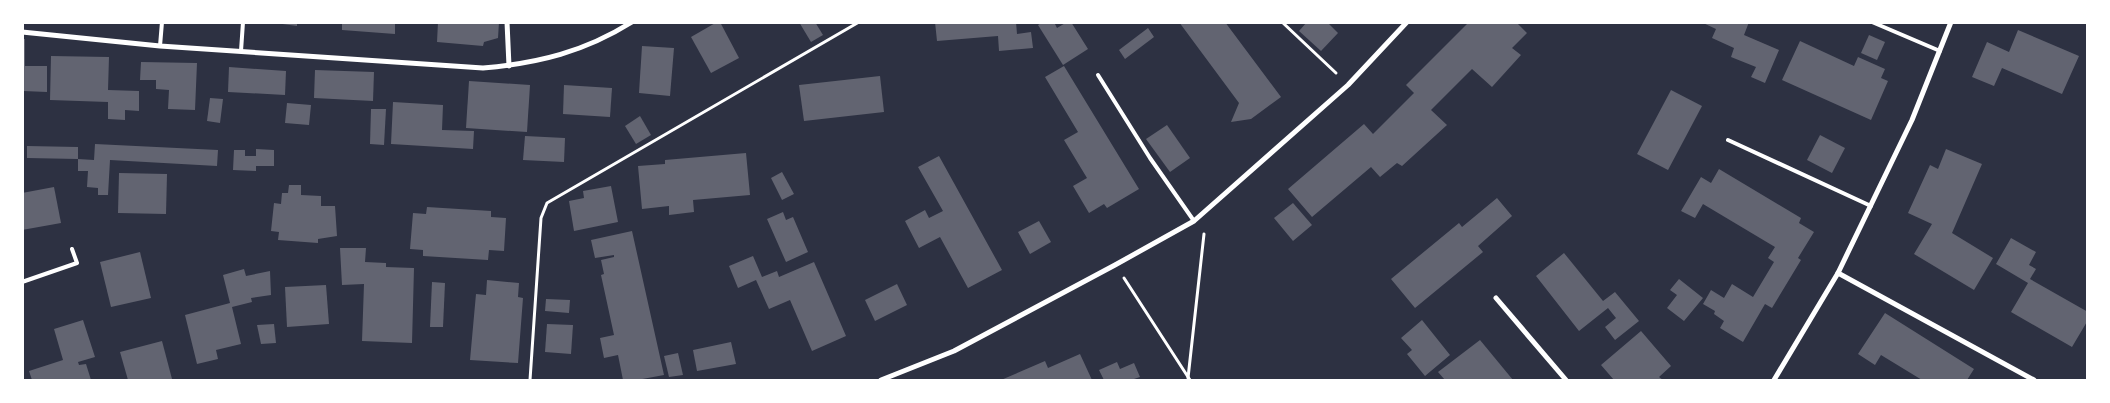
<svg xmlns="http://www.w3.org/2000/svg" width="2110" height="403" font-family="'Alegreya Sans',sans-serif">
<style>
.building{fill:#626471}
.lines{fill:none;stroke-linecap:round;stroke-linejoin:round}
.path{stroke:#fff;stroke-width:3}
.service{stroke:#fff;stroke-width:4}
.minor{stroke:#fff;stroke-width:5}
</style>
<rect width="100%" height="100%" fill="#2d3142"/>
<g class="building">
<polygon points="268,22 297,22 297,26"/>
<polygon points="342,22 395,22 395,34 342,30"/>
<polygon points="438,22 499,22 498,38 484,42 483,46 437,42"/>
<polygon points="717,22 720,22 739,58 711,73 691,37"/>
<polygon points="799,22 815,22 823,35 811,42"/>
<polygon points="935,22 1016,22 1017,34 1031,32 1033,48 999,51 998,36 937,41"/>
<polygon points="1043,22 1054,22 1057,28 1067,22 1071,22 1088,49 1063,65 1038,25"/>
<polygon points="1179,22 1225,22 1281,97 1251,119 1231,122 1239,103"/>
<polygon points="1307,22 1327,22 1338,33 1321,51 1299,31"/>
<polygon points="1469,22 1516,22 1527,33 1512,48 1521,55 1492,87 1472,69 1431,110 1447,125 1402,166 1397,163 1380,177 1371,167 1312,217 1288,189 1364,124 1373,134 1414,93 1406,85"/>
<polygon points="1701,22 1749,22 1744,35 1779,50 1765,83 1751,77 1756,67 1731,57 1734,48 1712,38 1716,29"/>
<polygon points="1148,28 1154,37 1125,59 1119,50"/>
<polygon points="2018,30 2079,56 2062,94 2002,68 1994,86 1972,77 1987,42 2009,52"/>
<polygon points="1869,35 1885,42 1877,60 1861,53"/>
<polygon points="22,39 25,39 25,66 47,66 47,92 23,91"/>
<polygon points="1800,41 1854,66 1858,57 1885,69 1881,78 1888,81 1871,120 1782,80"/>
<polygon points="642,46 674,48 670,96 639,93"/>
<polygon points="51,56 109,57 108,90 139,91 139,111 125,110 125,120 108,119 108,102 50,100"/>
<polygon points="141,62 197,63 195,110 168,109 169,90 156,89 156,80 140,80"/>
<polygon points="1064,66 1139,189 1107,208 1104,204 1089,213 1073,186 1087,178 1064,140 1078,132 1045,77"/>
<polygon points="229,67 286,71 285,95 228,92"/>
<polygon points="315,70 374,72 373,101 314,98"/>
<polygon points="880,76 884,112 804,121 799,85"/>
<polygon points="469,81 530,85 527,132 466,128"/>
<polygon points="564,85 612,88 610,117 563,114"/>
<polygon points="1671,90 1702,106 1668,170 1637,154"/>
<polygon points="210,98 223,99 220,123 207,121"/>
<polygon points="393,102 443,105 442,130 474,131 473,149 391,144"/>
<polygon points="287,103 311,105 309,125 285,123"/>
<polygon points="371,109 386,109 384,145 370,144"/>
<polygon points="640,116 651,135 636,144 625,126"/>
<polygon points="1167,125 1190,158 1170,172 1146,139"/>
<polygon points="1820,135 1845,148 1832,173 1807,160"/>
<polygon points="525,136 565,138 564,162 523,160"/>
<polygon points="95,144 218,150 217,166 110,160 108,195 98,195 98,188 87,187 88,171 78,171 78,159 94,160"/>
<polygon points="27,146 78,147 78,159 27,158"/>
<polygon points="256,149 274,150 274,166 256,166 256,171 233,170 234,150 245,150 245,156 256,156"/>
<polygon points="1946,149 1982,164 1952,233 1993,258 1974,290 1914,254 1932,224 1908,213 1930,165 1938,169"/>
<polygon points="746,153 750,195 693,200 694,212 669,215 669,206 642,209 638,166 665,164 665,160"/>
<polygon points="939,156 1002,270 968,288 940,237 919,248 905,221 925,210 929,218 943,211 918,167"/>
<polygon points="1719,169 1801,218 1799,223 1814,232 1798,258 1801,260 1772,308 1765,304 1743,342 1720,328 1724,321 1714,314 1715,311 1703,304 1711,290 1724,298 1732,284 1753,297 1774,262 1768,258 1775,247 1703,204 1695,218 1681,211 1701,177 1711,183"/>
<polygon points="782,172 794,194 782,200 771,178"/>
<polygon points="119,173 167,174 166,214 118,213"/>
<polygon points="289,185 301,185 301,195 321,196 321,206 335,206 337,236 318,239 318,243 278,240 279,232 271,231 274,203 281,204 282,193 288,193"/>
<polygon points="611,186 618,222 574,231 569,201 584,198 583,191"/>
<polygon points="54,187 61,223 22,230 22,193"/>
<polygon points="1497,198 1512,216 1478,246 1483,252 1415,308 1391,279 1459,223 1462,227"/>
<polygon points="1293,203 1312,225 1293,241 1274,218"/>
<polygon points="427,207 491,211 491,217 506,218 504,251 489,250 488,260 423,256 423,250 410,249 413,213 426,214"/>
<polygon points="783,212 786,220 793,217 808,252 786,262 767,219"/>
<polygon points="1039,221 1051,242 1030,254 1018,232"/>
<polygon points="632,231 664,375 637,380 623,380 618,355 604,358 600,338 614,335 601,275 604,274 601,260 614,257 614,255 595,258 591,240"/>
<polygon points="2011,238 2036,252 2029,265 2036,269 2030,279 2088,312 2088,320 2072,347 2011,312 2028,283 1996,264"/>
<polygon points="340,248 366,248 365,262 386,263 386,267 414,268 412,343 362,341 364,284 342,285"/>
<polygon points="140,252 151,298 111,307 100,262"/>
<polygon points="1564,253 1603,301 1615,292 1639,321 1615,340 1605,327 1616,318 1608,308 1579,331 1536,276"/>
<polygon points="753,256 762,277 777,271 779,277 814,262 846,336 812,351 790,300 769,309 756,280 738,288 729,266"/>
<polygon points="244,269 246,276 270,271 271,295 251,298 252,302 232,307 241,344 216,350 218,359 197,364 185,315 230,303 223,275"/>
<polygon points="1679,279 1703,298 1684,321 1667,308 1677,295 1670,290"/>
<polygon points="487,280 519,283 518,297 523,298 518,363 470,360 476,294 486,295"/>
<polygon points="432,282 445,283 443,327 430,327"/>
<polygon points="897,284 907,305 875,321 865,300"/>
<polygon points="326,285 329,324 287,327 285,287"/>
<polygon points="546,299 570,300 569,313 545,311"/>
<polygon points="1885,313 1974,369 1967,380 1922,380 1881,355 1875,365 1858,354"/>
<polygon points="83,320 95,357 78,362 79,365 86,364 91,380 32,380 29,371 63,360 54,329"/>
<polygon points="1422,320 1450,355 1425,376 1407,354 1412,350 1401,338"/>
<polygon points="274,324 276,343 261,344 257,325"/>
<polygon points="547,324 573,325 571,354 545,352"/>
<polygon points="1641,331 1671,366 1659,377 1663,380 1614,380 1601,365"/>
<polygon points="1480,340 1513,380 1445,380 1438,372"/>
<polygon points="162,341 172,379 128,380 120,352"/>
<polygon points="731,342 736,364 697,371 693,350"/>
<polygon points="678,353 683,375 669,377 664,356"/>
<polygon points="1080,354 1092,380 1001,380 1045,361 1048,368"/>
<polygon points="1117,362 1120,369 1134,363 1140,377 1131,380 1104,380 1099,370"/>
</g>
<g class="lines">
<g class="path">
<polyline points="1282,22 1336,73"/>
<polyline points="1124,278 1190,380"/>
<polyline points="1188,378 1204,234"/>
<polyline points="530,380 541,218 547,203 859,22"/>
</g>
<g class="service">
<polyline points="1872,22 1940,51"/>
<polyline points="160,46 162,22"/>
<polyline points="241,51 243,22"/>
<polyline points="1098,75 1150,158 1194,221"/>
<polyline points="1728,140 1871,206"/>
<polyline points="22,282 77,263 72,249"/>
</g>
<g class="minor">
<polyline points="507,22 509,66"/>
<path d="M 22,32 L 160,46 L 483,68 C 539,63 584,52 632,22"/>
<polyline points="1838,273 2034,380"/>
<polyline points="1496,298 1566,380"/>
<polyline points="881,380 954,351 1115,265 1194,221 1348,85 1407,22"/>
<polyline points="1774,380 1838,273 1912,120 1951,22"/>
</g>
</g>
<rect width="2110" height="403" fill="none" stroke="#ffffff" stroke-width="48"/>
</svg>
